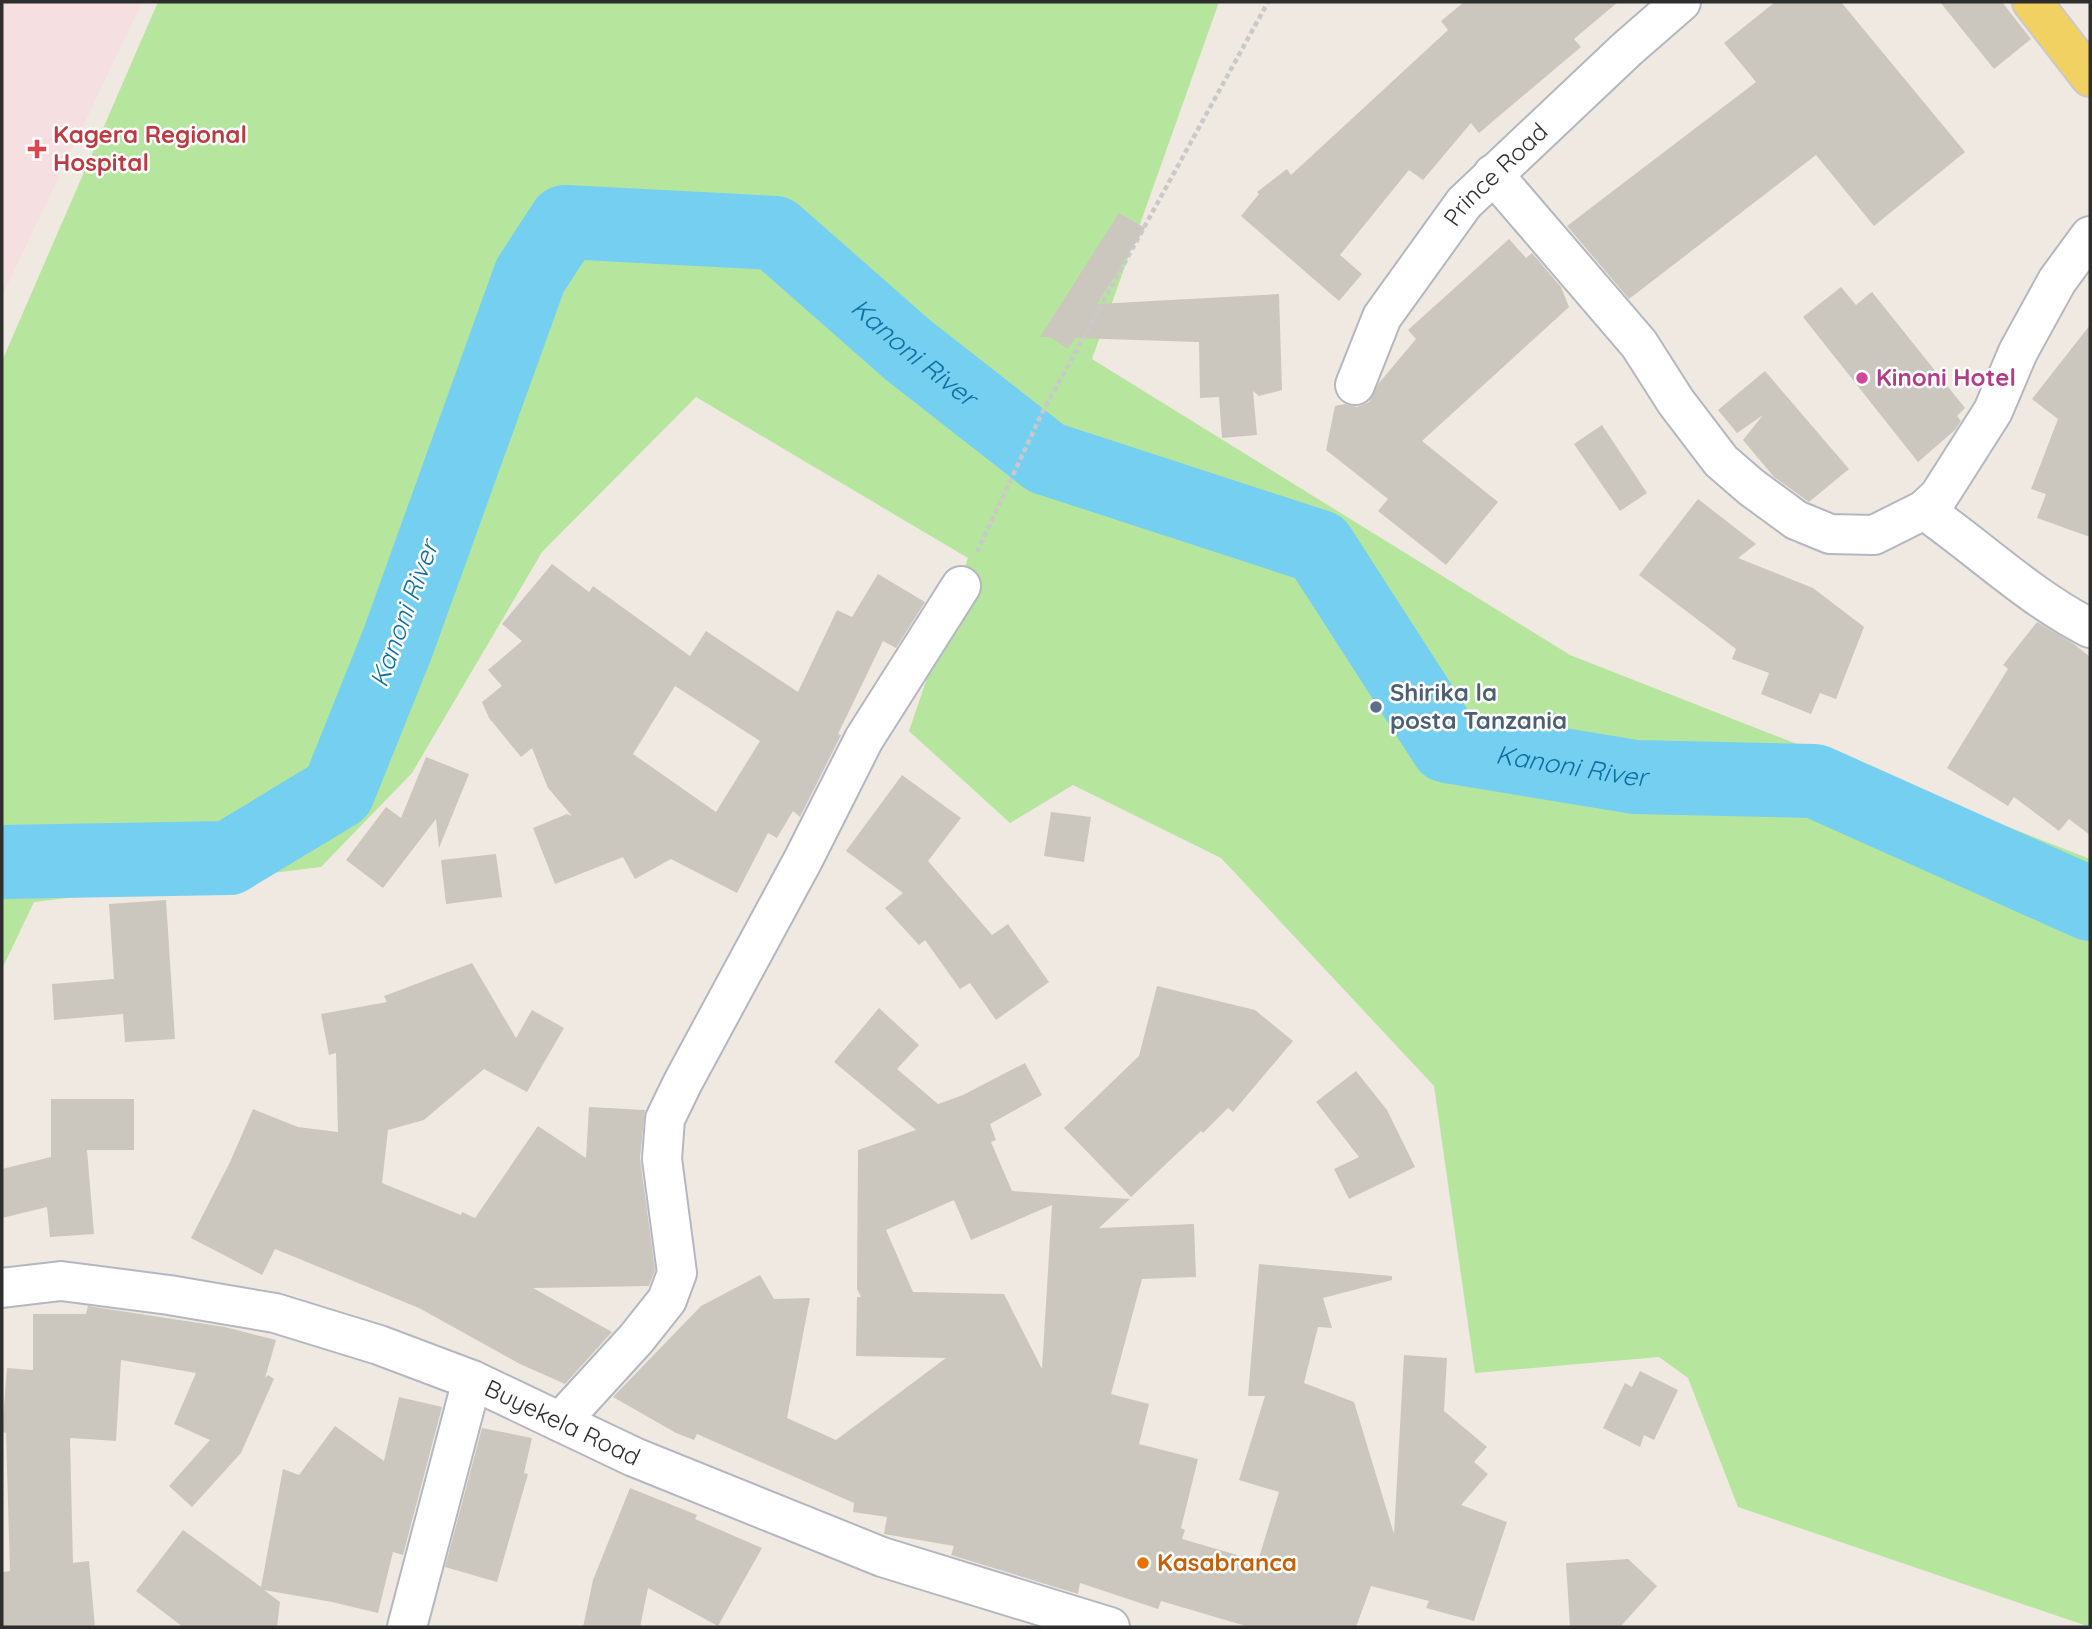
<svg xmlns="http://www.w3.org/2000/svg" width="2092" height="1629" font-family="Quicksand,sans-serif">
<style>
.medical{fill:#f5dfe0}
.green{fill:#b6e59e}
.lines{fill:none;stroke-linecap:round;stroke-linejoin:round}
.river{stroke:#75cff0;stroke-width:74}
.building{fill:#cbc7bf;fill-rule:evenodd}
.minor-casing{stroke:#b4b7c1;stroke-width:42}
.major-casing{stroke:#c9c9c9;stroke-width:42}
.path{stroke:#c9c9c9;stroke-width:4.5;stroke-dasharray:5 3.5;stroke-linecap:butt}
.minor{stroke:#fff;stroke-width:38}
.major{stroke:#f2d163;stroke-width:38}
.health-dot{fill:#e0444e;stroke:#fff;stroke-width:2.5}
.hotel-dot{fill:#d1479c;stroke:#fff;stroke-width:2.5}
.service-dot{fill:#5c6f8a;stroke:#fff;stroke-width:2.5}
.food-dot{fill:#e8710a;stroke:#fff;stroke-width:2.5}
.labels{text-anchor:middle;stroke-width:5;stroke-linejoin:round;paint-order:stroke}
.health-label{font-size:24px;font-weight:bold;fill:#be3a42;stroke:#fff;text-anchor:start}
.street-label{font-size:24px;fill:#2e2e2e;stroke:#fff}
.hotel-label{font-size:24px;font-weight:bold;fill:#b23c85;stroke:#fff;text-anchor:start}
.service-label{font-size:24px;font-weight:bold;fill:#4e5e75;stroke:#fff;text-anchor:start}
.food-label{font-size:24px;font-weight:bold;fill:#c56008;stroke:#fff;text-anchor:start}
.water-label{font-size:26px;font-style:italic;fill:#0d6fa3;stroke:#fff}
</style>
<rect width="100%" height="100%" fill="#efe9e1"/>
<polygon class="medical" points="2,2 142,2 2,296"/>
<polygon class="green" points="158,2 1219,2 1092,359 1570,655 2090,859 2090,1627 1738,1507 1688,1378 1659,1357 1475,1373 1434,1086 1221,858 1073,785 1010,823 909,731 968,558 696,397 542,552 412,773 321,867 34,902 2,969 2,361"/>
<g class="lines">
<path class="river" id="s1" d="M 2,862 L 229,858 L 338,792 L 397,645 L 530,276 L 565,222 L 775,233 L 908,350 L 1046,458 L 1319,547 L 1447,746 L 1635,777 L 1815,781 L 2090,904"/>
</g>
<g class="building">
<polygon points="1464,2 1618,2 1574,39 1581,47 1479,133 1471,123 1423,180 1409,170 1340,255 1362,274 1339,301 1241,216 1259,194 1257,192 1287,169 1291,175 1448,30 1441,21"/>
<polygon points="1775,2 1841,2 1965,152 1874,226 1816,155 1629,299 1567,226 1756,82 1724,43"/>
<polygon points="1940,2 2002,2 2031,39 1994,69"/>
<polygon points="1119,213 1145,228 1097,304 1279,294 1282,390 1259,396 1253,391 1257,435 1222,438 1219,397 1200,398 1199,342 1075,338 1068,349 1050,337 1040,337"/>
<polygon points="1509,239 1526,258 1532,253 1561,287 1569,307 1422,441 1498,502 1446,565 1378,511 1388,499 1326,450 1335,406 1345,404 1357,407 1369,402 1379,383 1416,339 1408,330"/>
<polygon points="1841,287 1856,305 1872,292 1965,408 1957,416 1961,421 1955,430 1918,462 1803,317"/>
<polygon points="2090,325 2090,537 2037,518 2046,494 2031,489 2058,419 2032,399"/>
<polygon points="1765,371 1849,469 1809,502 1774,477 1743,440 1763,415 1737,433 1718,410"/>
<polygon points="1602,425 1647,493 1620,511 1574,444"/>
<polygon points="1698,499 1756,544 1738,558 1813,588 1864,627 1836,699 1820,693 1811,714 1761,694 1769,673 1732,659 1736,649 1639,575"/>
<path d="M 552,564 L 589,592 L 593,586 L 690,656 L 706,631 L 798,692 L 837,610 L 852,617 L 878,574 L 925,602 L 896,648 L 883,641 L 838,734 L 841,735 L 800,817 L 793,811 L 777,838 L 768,833 L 737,893 L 671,859 L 635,879 L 623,857 L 555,884 L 533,828 L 567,814 L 572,816 L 548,788 L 532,748 L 521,757 L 489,718 L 482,702 L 502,686 L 488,670 L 522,641 L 502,624 ZM 675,686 L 760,741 L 716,812 L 633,754 Z"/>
<polygon points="2037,622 2074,644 2090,657 2090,835 2069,819 2059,831 2014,797 2008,806 1947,768 2008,669 2003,665"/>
<polygon points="426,757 469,774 439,848 436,819 383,888 346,860 386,807 401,818"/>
<polygon points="902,775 961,818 928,861 992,935 1008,924 1049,982 996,1020 970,983 960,989 925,940 919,945 885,908 903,893 846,851"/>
<polygon points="1051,812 1091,817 1084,862 1044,856"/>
<polygon points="496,854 502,897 446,904 441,860"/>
<polygon points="166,900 175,1039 125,1042 123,1014 54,1020 52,984 114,979 109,904"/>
<polygon points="472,963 516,1038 532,1010 564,1028 527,1092 484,1069 424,1120 388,1130 382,1183 461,1215 462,1212 475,1218 538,1126 586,1158 589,1107 645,1110 640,1158 655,1270 649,1286 533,1288 612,1332 565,1384 520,1364 419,1308 275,1249 262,1275 191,1238 230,1162 253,1109 298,1127 338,1132 336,1053 329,1055 321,1014 387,1002 384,996"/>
<polygon points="1157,986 1255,1010 1293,1041 1233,1112 1228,1108 1203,1133 1201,1131 1131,1197 1064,1128 1139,1056"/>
<path d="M 879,1008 L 919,1045 L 897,1069 L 938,1104 L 963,1095 L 1025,1063 L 1042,1095 L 990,1124 L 996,1140 L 991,1142 L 1012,1191 L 1130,1199 L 1099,1228 L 1194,1224 L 1196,1277 L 1142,1279 L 1111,1394 L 1149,1404 L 1139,1444 L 1198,1459 L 1181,1528 L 1185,1530 L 1182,1539 L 1258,1561 L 1279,1492 L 1239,1480 L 1265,1396 L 1248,1396 L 1259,1264 L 1392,1276 L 1392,1280 L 1323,1298 L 1332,1328 L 1318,1327 L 1304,1383 L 1354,1402 L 1394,1534 L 1404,1355 L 1447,1358 L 1444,1411 L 1487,1447 L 1474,1462 L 1488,1474 L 1461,1505 L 1507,1522 L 1474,1621 L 1426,1608 L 1429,1601 L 1371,1586 L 1356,1627 L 1249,1627 L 1161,1601 L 1158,1609 L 1080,1583 L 1078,1594 L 951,1555 L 954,1546 L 884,1534 L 887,1517 L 853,1512 L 854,1503 L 697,1434 L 694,1440 L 676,1433 L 613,1397 L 701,1306 L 760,1275 L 774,1299 L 810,1298 L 787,1418 L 836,1440 L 946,1358 L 856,1356 L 857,1297 L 861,1297 L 857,1289 L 858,1150 L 916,1130 L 834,1062 ZM 954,1200 L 971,1240 L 1052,1205 L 1042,1369 L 1004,1294 L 913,1292 L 886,1230 Z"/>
<polygon points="1356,1071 1387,1110 1415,1167 1349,1199 1334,1169 1359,1157 1316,1102"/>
<polygon points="51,1099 134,1099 134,1150 87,1150 94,1234 50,1237 47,1207 2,1218 2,1169 51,1157"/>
<polygon points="88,1306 225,1327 276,1340 265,1378 268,1375 274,1379 241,1453 192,1507 169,1486 210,1440 174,1424 196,1373 121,1360 116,1441 70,1438 73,1563 89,1561 95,1627 2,1627 2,1572 10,1571 6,1433 2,1432 7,1368 33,1370 33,1314 86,1314"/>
<polygon points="1640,1371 1678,1390 1654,1440 1644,1435 1640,1447 1603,1428 1625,1383 1632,1387"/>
<polygon points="399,1397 442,1407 403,1555 393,1552 378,1613 332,1602 264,1590 280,1602 277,1627 183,1627 136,1591 183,1530 261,1587 283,1469 299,1475 335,1426 384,1461"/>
<polygon points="482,1428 532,1438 524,1473 528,1474 497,1582 445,1567"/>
<polygon points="630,1488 697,1515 695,1519 762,1548 718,1626 648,1588 640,1627 583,1627 593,1580"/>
<polygon points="1628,1559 1657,1586 1620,1627 1570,1627 1566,1563"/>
</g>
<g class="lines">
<defs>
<g id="minor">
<polyline points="1493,174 1639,344 1676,402 1721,461 1751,487 1796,520 1830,534 1874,535 1924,510 1939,496 1993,411 2018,352 2057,281 2090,236"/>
<path id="s2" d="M 1355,385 L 1382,317 L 1464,203 L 1627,49 L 1681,2"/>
<path d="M 1924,510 C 1980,549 2029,597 2090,628"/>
<path id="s3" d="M 2,1288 L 61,1281 L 169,1295 L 275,1313 L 379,1345 L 472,1380 L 634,1457 L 882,1557 L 1110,1627"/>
<polyline points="560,1422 636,1339 667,1300 677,1273 662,1159 665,1119 683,1082 803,860 864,739 961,586"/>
<polyline points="407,1627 472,1380"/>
</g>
<polyline id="major" points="2032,2 2090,77"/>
</defs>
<use href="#minor" class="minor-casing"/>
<use href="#major" class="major-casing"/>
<polyline class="path" points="977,552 1042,413 1268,2"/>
<use href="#minor" class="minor"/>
<use href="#major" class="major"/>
</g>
<path class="health-dot" d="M33.5 138.5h7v7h7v7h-7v7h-7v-7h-7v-7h7z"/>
<circle class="hotel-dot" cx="1862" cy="378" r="7"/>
<circle class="service-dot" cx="1376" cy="707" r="7"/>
<circle class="food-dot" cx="1143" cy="1563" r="7"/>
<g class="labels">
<g class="health-label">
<text x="53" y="143">Kagera Regional<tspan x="53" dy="28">Hospital</tspan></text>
</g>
<g class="street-label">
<text dy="8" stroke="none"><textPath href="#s2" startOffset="256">Prince Road</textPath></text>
<text dy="8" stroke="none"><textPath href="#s3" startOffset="584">Buyekela Road</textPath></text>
</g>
<g class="hotel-label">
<text x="1876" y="386">Kinoni Hotel</text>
</g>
<g class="service-label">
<text x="1390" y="701">Shirika la<tspan x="1390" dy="28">posta Tanzania</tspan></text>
</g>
<g class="food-label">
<text x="1157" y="1571">Kasabranca</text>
</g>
<g class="water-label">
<text dy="9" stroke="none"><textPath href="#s1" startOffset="1363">Kanoni River</textPath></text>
<text transform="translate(404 614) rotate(-70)" y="9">Kanoni River</text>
<text dy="9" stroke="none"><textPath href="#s1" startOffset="2182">Kanoni River</textPath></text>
</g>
</g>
<rect width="2092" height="1629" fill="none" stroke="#2e2e2e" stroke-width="7"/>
</svg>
